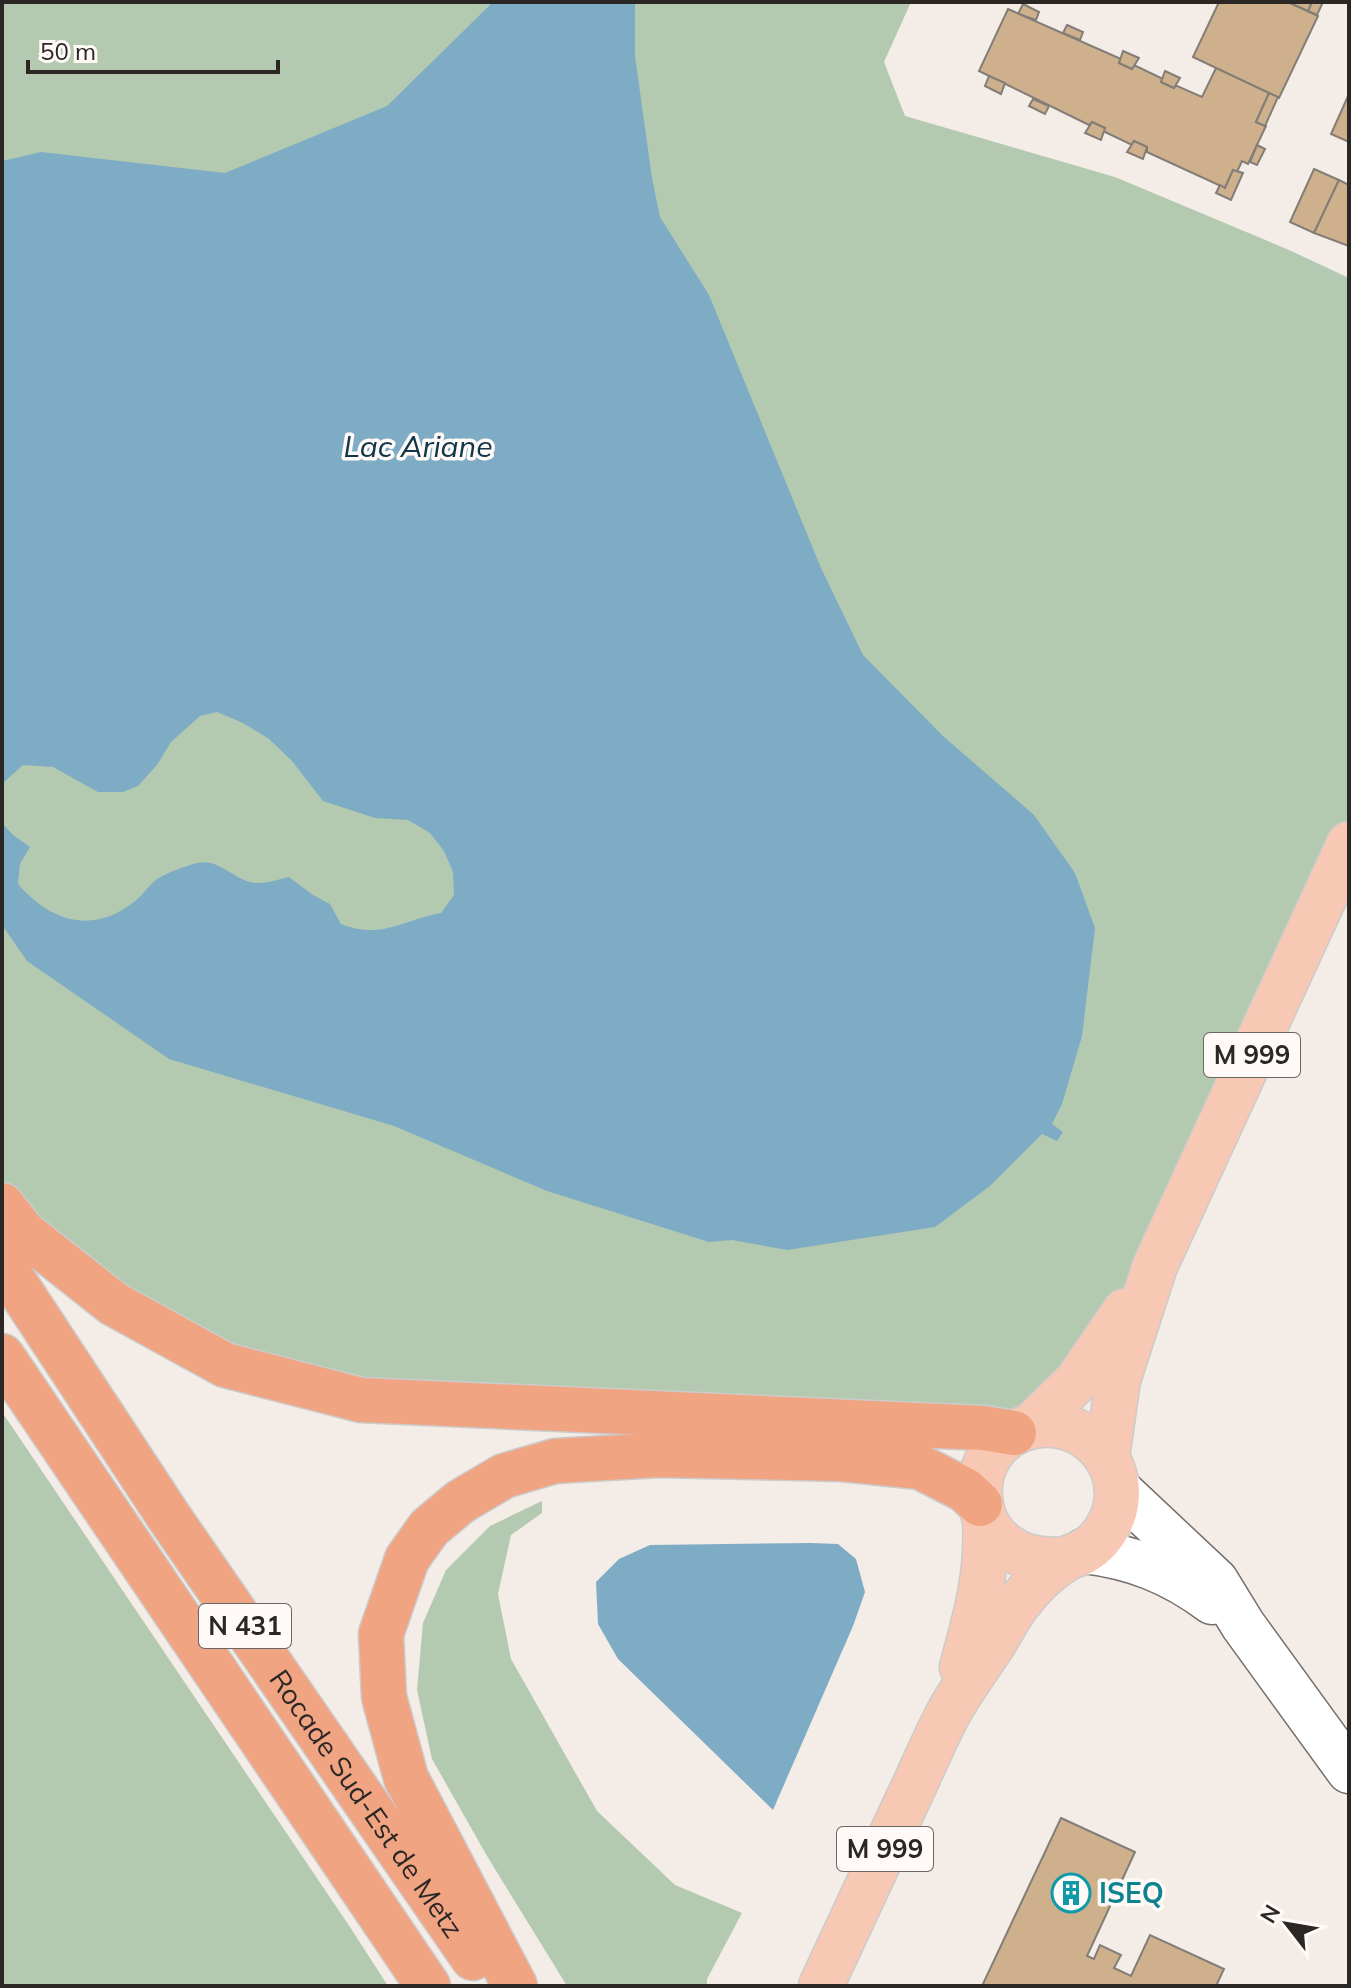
<svg xmlns="http://www.w3.org/2000/svg" width="1351" height="1988" font-family="Mulish,sans-serif">
<style>
.green{fill:#b3cab1}
.water{fill:#7facc5}
.building{fill:#cfb08c;stroke:#827d77;stroke-width:2}
.lines{fill:none;stroke-linecap:round;stroke-linejoin:round}
.minor-casing{stroke:#756d69;stroke-width:47}
.major-casing{stroke:#cccbcb;stroke-width:47}
.highway-casing{stroke:#cccbcb;stroke-width:47}
.minor{stroke:#fff;stroke-width:44}
.major{stroke:#f7c8b4;stroke-width:44}
.highway{stroke:#f1a482;stroke-width:44}
.labels{text-anchor:middle;stroke-width:7;stroke-linejoin:round;paint-order:stroke}
.shield{fill:#fffaf7;stroke:#6a6664;stroke-width:2}
.shield-label{font-size:26px;font-weight:bold;fill:#2a2725}
.street-label{font-size:28px;fill:#2a2725;stroke:#fffaf7}
.culture-label{font-size:28px;font-weight:bold;fill:#0d838f;stroke:#fffaf7;text-anchor:start}
.water-label{font-size:30px;font-style:italic;fill:#0f3649;stroke:#fffaf7}
</style>
<rect width="100%" height="100%" fill="#f4ece7"/>
<g class="green">
<polygon points="2,2 911,2 884,62 905,116 1115,177 1289,250 1349,278 1349,843 1155,1266 1014,1433 361,1400 225,1365 2,1205"/>
<polygon points="2,1412 350,1927 388,1986 2,1986"/>
<polygon points="542,1501 542,1513 511,1535 498,1594 511,1659 597,1811 675,1885 742,1913 707,1979 707,1986 567,1986 487,1856 432,1759 417,1690 423,1623 446,1570 490,1526"/>
</g>
<g class="water">
<path d="M 493,2 L 635,2 L 635,56 L 652,178 L 660,217 L 709,295 L 821,568 L 863,655 L 943,736 L 1034,815 L 1075,873 L 1095,928 L 1082,1036 L 1062,1104 L 1052,1124 L 1063,1132 L 1057,1141 L 1042,1134 L 990,1186 L 935,1227 L 787,1250 L 732,1240 L 709,1242 L 547,1191 L 394,1126 L 169,1059 L 27,961 L 2,925 L 2,823 L 13,835 L 30,847 L 20,864 L 18,884 C 51,922 93,935 135,901 C 143,895 149,885 157,879 C 166,873 186,866 197,863 C 220,857 237,884 259,883 C 269,883 280,879 289,877 L 313,895 L 330,904 L 341,924 C 382,940 402,920 441,913 L 454,895 L 453,872 L 444,851 L 430,833 L 408,820 L 375,818 L 323,801 L 292,761 L 269,739 L 243,723 L 217,712 L 200,716 L 171,742 L 157,765 L 138,786 L 123,792 L 98,792 L 53,767 L 23,765 L 2,784 L 2,161 L 41,152 L 225,173 L 387,106 Z"/>
<polygon points="811,1543 838,1544 856,1559 865,1592 853,1626 773,1810 618,1659 598,1624 596,1582 619,1559 650,1545"/>
</g>
<g class="building">
<polygon points="1219,2 1288,2 1318,16 1279,98 1193,57"/>
<polygon points="1288,2 1312,2 1308,11"/>
<polygon points="1312,2 1323,2 1317,15 1308,11"/>
<polygon points="1023,4 1039,12 1036,20 1018,14"/>
<polygon points="1008,9 1121,59 1119,63 1132,69 1134,65 1163,79 1161,82 1174,88 1175,85 1202,97 1216,68 1269,93 1256,122 1266,126 1248,164 1242,161 1237,172 1233,170 1225,188 1147,152 1147,147 1134,141 1132,145 1103,131 1105,128 1092,122 1089,125 979,71"/>
<polygon points="1067,25 1083,32 1080,40 1063,33"/>
<polygon points="1123,51 1139,58 1132,69 1119,63"/>
<polygon points="1165,71 1180,78 1174,88 1161,82"/>
<polygon points="989,76 1005,83 1001,94 985,86"/>
<polygon points="1269,93 1278,97 1265,126 1256,122"/>
<polygon points="1349,94 1349,142 1331,134"/>
<polygon points="1033,99 1049,106 1045,114 1029,106"/>
<polygon points="1092,122 1105,128 1101,140 1085,133"/>
<polygon points="1134,141 1147,147 1143,159 1127,152"/>
<polygon points="1257,145 1265,149 1257,165 1250,162"/>
<polygon points="1314,169 1339,180 1314,233 1290,222"/>
<polygon points="1233,170 1243,173 1231,200 1216,193 1220,185 1225,188"/>
<polygon points="1339,180 1349,185 1349,246 1314,233"/>
<polygon points="1061,1818 1135,1852 1087,1956 1094,1959 1100,1945 1121,1955 1114,1968 1131,1976 1150,1935 1224,1969 1216,1986 982,1986"/>
</g>
<g class="lines">
<defs>
<g id="minor">
<polyline points="1117,1488 1216,1581 1243,1625 1349,1771"/>
<path d="M 1084,1551 C 1133,1557 1172,1572 1212,1602"/>
</g>
<g id="major">
<polyline points="1031,1426 1077,1381 1125,1311"/>
<polyline points="1107,1457 1118,1380 1155,1266 1349,844"/>
<path d="M 962,1667 C 976,1616 988,1574 985,1521"/>
<path d="M 821,1986 C 850,1924 879,1862 908,1799 C 922,1770 934,1740 949,1712 C 962,1689 978,1667 992,1646 C 1001,1632 1008,1617 1018,1604 C 1030,1588 1048,1570 1066,1559 C 1071,1556 1077,1555 1083,1552 C 1100,1543 1113,1523 1116,1504 C 1124,1456 1079,1417 1034,1426 C 954,1441 961,1570 1065,1559"/>
</g>
<g id="highway">
<polyline points="2,1205 24,1233 114,1304 225,1365 361,1400 983,1428 1014,1433"/>
<path id="s1" d="M 2,1263 L 169,1517 L 473,1958"/>
<polyline points="2,1356 428,1986"/>
<polyline points="515,1986 406,1778 384,1697 381,1634 407,1559 429,1528 460,1502 504,1476 555,1461 658,1455 842,1459 920,1467 965,1490 980,1504"/>
</g>
</defs>
<use href="#minor" class="minor-casing"/>
<use href="#major" class="major-casing"/>
<use href="#highway" class="highway-casing"/>
<use href="#minor" class="minor"/>
<use href="#major" class="major"/>
<use href="#highway" class="highway"/>
</g>
<defs>
<symbol id="building-ring" viewBox="-11 -11 22 22"><circle r="9.5" fill="#fffaf7" stroke="#0f9aa8" stroke-width="1.5"/><path d="M-4-6H4V6H1V3H-1V6H-4ZM-2.5-4.3h1.7v1.8h-1.7ZM.8-4.3h1.7v1.8H.8ZM-2.5-1h1.7V.8h-1.7ZM.8-1h1.7V.8H.8Z" fill="#0f9aa8"/></symbol>
</defs>
<g fill-rule="evenodd">
<use href="#building-ring" x="1049" y="1871" width="44" height="44"/>
</g>
<g class="labels">
<g class="shield">
<rect x="1204" y="1033" width="96" height="44" rx="6"/>
<rect x="199" y="1604" width="92" height="44" rx="6"/>
<rect x="837" y="1827" width="96" height="44" rx="6"/>
</g>
<g class="shield-label">
<text x="1252" y="1064">M 999</text>
<text x="245" y="1635">N 431</text>
<text x="885" y="1858">M 999</text>
</g>
<g class="street-label">
<text dy="10" stroke="none"><textPath href="#s1" startOffset="652">Rocade Sud-Est de Metz</textPath></text>
</g>
<g class="culture-label">
<text x="1099" y="1903">ISEQ</text>
</g>
<g class="water-label">
<text x="418" y="457">Lac Ariane</text>
</g>
</g>
<rect width="1351" height="1988" fill="none" stroke="#2a2725" stroke-width="8"/>
<g transform="translate(1287 1924) rotate(301)" stroke="#fffaf7" stroke-width="6" paint-order="stroke">
<path d="M0-6L14 30L0 20L-14 30Z" fill="#2a2725"/>
<text y="-12" font-size="22" font-weight="bold" text-anchor="middle" fill="#2a2725">N</text>
</g>
<path d="M28 60v12h250v-12" fill="none" stroke="#2a2725" stroke-width="4"/>
<text x="40" y="60" font-size="24" fill="#2a2725" stroke="#fffaf7" stroke-width="6" paint-order="stroke">50 m</text>
</svg>
